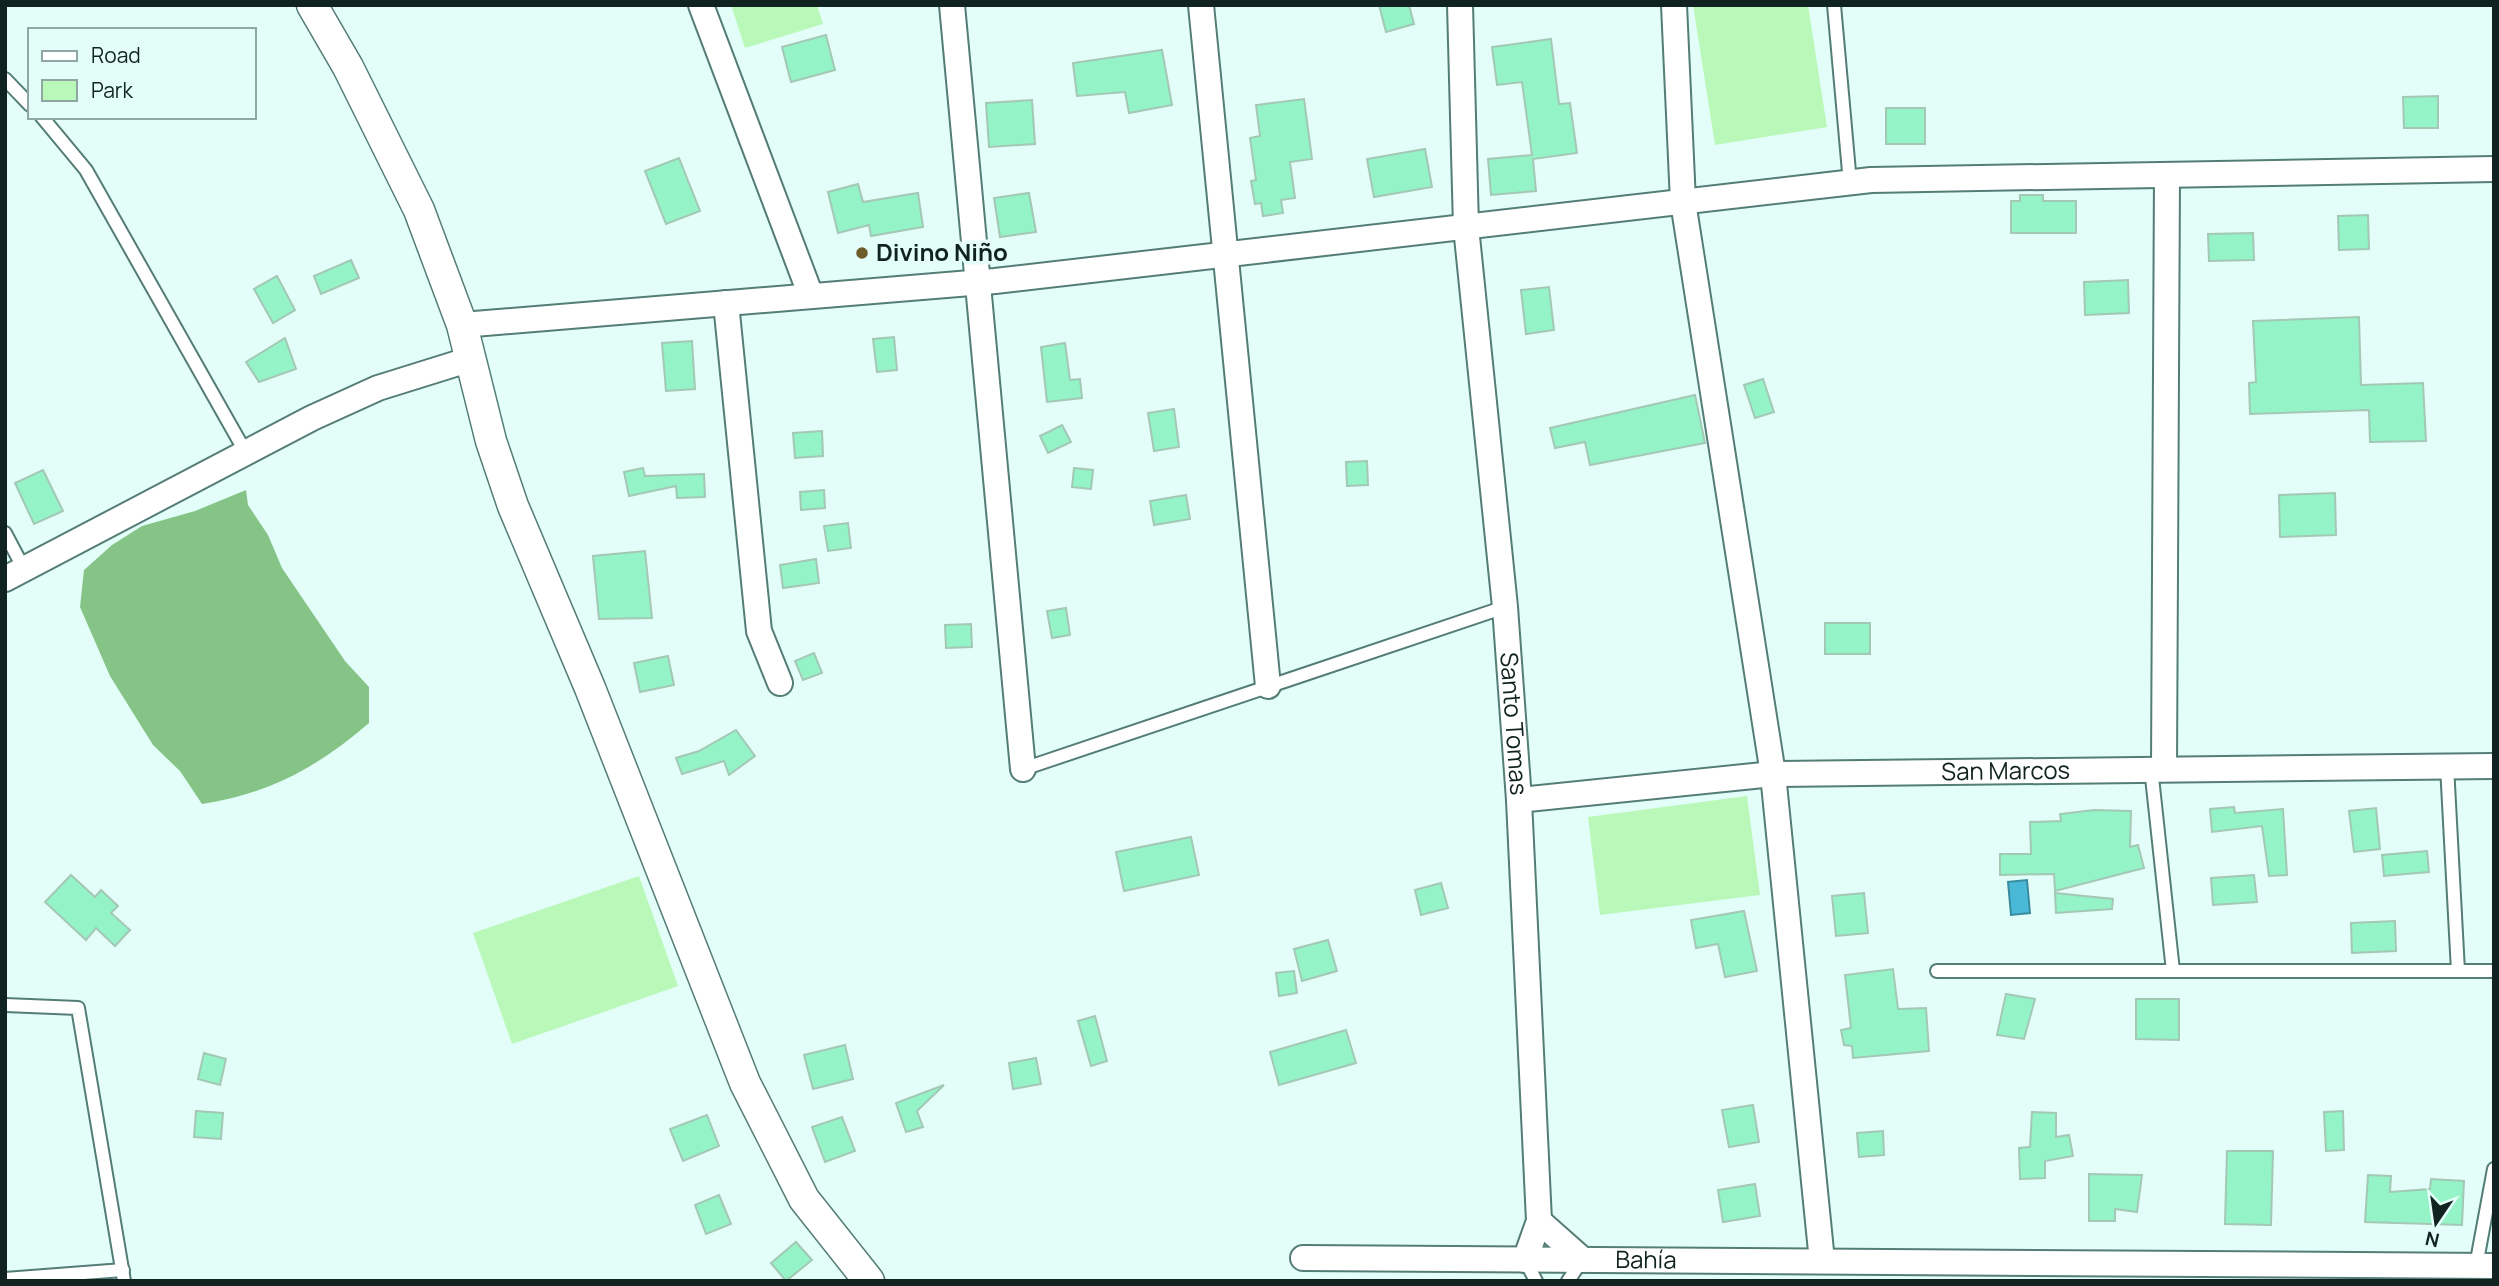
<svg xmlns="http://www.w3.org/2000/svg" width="2499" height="1286" font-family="Manrope,sans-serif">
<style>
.green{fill:#baf8ba}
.forest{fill:#85c486}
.water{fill:#4ab8d7;stroke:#398ba0;stroke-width:2}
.building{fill:#95f3c8;stroke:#a3c8b5;stroke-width:2}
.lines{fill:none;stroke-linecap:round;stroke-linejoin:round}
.service-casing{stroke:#547d76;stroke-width:16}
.minor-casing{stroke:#547d76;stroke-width:28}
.tertiary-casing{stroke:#547d76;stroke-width:33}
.service{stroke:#fff;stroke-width:12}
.minor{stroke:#fff;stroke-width:24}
.tertiary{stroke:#fff;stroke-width:30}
.poi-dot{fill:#6f5c2b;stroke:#e3fef8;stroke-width:2.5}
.labels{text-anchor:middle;stroke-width:7;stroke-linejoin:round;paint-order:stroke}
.poi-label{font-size:24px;font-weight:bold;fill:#112320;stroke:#e3fef8;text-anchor:start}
.street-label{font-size:24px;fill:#112320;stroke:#e3fef8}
</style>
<rect width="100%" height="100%" fill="#e3fef8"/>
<g class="green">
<polygon points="731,5 817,5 823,24 745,48"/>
<polygon points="1693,5 1808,5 1827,127 1715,145"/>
<polygon points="1747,796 1760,895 1600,915 1588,817"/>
<polygon points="639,876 678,986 512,1044 473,933"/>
</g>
<path class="forest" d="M 246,490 L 248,505 L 268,535 L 282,568 L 345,661 L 369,687 L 369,723 C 318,767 269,794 202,804 L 180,771 L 153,745 L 110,676 L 80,607 L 84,570 L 112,545 L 142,526 L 195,511 Z"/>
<polygon class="water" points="2027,880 2030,913 2011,915 2008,882"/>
<g class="building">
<polygon points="1379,5 1409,5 1414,24 1386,32"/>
<polygon points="826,35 835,70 791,82 782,47"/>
<polygon points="1551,39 1559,104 1570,103 1577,153 1533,159 1536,191 1491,195 1488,159 1532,155 1522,82 1497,85 1492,47"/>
<polygon points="1162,50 1172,105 1129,113 1125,92 1077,96 1073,63"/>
<polygon points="2438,96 2438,128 2404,128 2403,97"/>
<polygon points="1304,99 1312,159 1290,162 1295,198 1281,200 1283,213 1263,216 1261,203 1255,204 1251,181 1256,180 1250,138 1260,136 1256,105"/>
<polygon points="1032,100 1035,144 989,147 986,103"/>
<rect x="1886" y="108" width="39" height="36"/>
<polygon points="1425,149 1432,187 1374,197 1367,159"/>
<polygon points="679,158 700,211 666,224 645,171"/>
<polygon points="858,184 863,202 918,193 923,227 871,236 869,225 838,233 828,192"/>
<polygon points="1029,193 1036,232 1000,237 994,198"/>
<polygon points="2020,195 2043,195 2043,201 2076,201 2076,233 2011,233 2011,201 2020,201"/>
<polygon points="2368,215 2369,249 2339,250 2338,216"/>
<polygon points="2253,233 2254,260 2209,261 2208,234"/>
<polygon points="351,260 359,278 321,294 314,276"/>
<polygon points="277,276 295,310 273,323 254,289"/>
<polygon points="2128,280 2129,313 2085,315 2084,282"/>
<polygon points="1549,287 1554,330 1526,334 1521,290"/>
<polygon points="2359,317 2361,385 2423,383 2426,441 2370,442 2369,410 2250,414 2249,383 2256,382 2253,321"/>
<polygon points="894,337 897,370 877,372 873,339"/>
<polygon points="285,338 296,369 259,382 246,362"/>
<polygon points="692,341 695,389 666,391 662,343"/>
<polygon points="1065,343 1070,380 1080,379 1082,398 1047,402 1041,347"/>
<polygon points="1763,379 1774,412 1755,418 1744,385"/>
<polygon points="1695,395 1705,443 1590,465 1585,442 1555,448 1550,428"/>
<polygon points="1174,409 1179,447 1154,451 1148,413"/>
<polygon points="1062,425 1071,442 1048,453 1040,436"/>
<polygon points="822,431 823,456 795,458 793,433"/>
<polygon points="1367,461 1368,485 1347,486 1346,462"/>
<polygon points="643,468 645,476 704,474 705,497 677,498 676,486 629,496 624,472"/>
<polygon points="1074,468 1093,470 1091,489 1072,487"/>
<polygon points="43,470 63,511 34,524 15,483"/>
<polygon points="824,490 825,508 801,510 800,492"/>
<polygon points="2335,493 2336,535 2280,537 2279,495"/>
<polygon points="1186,495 1190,519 1154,525 1150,501"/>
<polygon points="848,523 851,548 828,551 824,526"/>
<polygon points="645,551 652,618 599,619 593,556"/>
<polygon points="816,559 819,583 783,588 780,565"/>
<polygon points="1066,608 1070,635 1052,638 1047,611"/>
<rect x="1825" y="623" width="45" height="31"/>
<polygon points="971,624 972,647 946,648 945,625"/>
<polygon points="814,653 822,673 803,680 795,661"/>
<polygon points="668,656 674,685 640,692 634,663"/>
<polygon points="736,730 755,756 729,775 724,761 682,774 676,758 699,751"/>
<polygon points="2234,807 2235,813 2283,809 2287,875 2269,876 2262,826 2212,832 2210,809"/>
<polygon points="2376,808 2380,849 2354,852 2349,811"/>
<polygon points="2094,810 2131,811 2130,847 2138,845 2144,868 2055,891 2054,874 2000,875 2000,854 2031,854 2030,822 2061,821 2060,814"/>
<polygon points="1191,837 1199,875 1124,891 1116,852"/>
<polygon points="2427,851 2429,872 2384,876 2382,855"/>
<polygon points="71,875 95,897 101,890 118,906 111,913 130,930 115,946 96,928 86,940 45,902"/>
<polygon points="2254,875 2257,902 2213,905 2211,878"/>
<polygon points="1441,883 1448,908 1421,915 1415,890"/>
<polygon points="1864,893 1868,933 1836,936 1832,896"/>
<polygon points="2055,893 2113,899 2112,909 2056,913"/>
<polygon points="1744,911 1757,971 1725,977 1718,944 1696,948 1691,920"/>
<polygon points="2395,921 2396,951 2352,953 2351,923"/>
<polygon points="1328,940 1337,971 1302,981 1294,949"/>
<polygon points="1893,969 1898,1009 1926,1008 1929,1051 1853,1058 1852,1046 1844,1045 1841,1030 1851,1028 1845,975"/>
<polygon points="1294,971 1297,993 1279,996 1276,973"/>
<polygon points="2006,994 2035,999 2024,1039 1997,1035"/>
<polygon points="2136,999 2179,999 2179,1040 2136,1039"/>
<polygon points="1095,1016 1107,1061 1091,1066 1078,1021"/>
<polygon points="1346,1030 1356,1063 1279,1085 1270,1052"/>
<polygon points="845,1045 853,1079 813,1089 804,1055"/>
<polygon points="204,1053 226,1059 220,1085 198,1079"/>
<polygon points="1036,1058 1041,1084 1013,1089 1009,1063"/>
<polygon points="944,1085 917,1111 923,1127 906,1132 896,1103"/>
<polygon points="1753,1105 1759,1142 1729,1147 1722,1110"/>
<polygon points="196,1111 223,1113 221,1139 194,1137"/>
<polygon points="2343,1111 2344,1150 2326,1151 2324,1112"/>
<polygon points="2032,1112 2056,1113 2056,1137 2069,1135 2073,1156 2045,1161 2045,1178 2020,1179 2019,1148 2030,1147"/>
<polygon points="707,1115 719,1146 683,1161 670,1129"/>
<polygon points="842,1117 855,1151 825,1162 812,1127"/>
<polygon points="1883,1131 1884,1155 1859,1157 1857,1133"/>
<polygon points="2227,1151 2273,1151 2271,1225 2225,1224"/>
<polygon points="2089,1174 2142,1175 2137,1212 2115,1209 2115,1221 2089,1221"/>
<polygon points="2368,1175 2391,1176 2390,1192 2430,1189 2431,1179 2464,1181 2462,1225 2365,1222"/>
<polygon points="1755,1184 1760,1216 1723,1222 1718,1190"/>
<polygon points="719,1195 731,1224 706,1234 695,1205"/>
<polygon points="796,1242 812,1260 786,1281 771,1263"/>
</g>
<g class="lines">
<defs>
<g id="service">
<polyline points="1834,5 1850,183"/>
<polyline points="5,79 30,105"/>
<polyline points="42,117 86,170 246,453"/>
<polyline points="5,533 24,569"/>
<polyline points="2447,766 2458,971"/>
<polyline points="2151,768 2173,971"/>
<polyline points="1023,769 1505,607"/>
<polyline points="1937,971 2494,971"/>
<polyline points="5,1005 78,1008 124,1281"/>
<polyline points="1525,1260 1536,1281"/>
<polyline points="2476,1266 2494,1169"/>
<polyline points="5,1279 123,1270"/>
<polyline points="1568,1281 1582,1260"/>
</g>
<g id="minor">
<polyline points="701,5 811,296"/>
<polyline points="952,5 1023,769"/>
<polyline points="1201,5 1268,686"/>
<path id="s1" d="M 1460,5 L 1466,227 L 1505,607 L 1519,800 L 1539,1221 L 1525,1260"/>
<polyline points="1674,5 1683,202 1773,774 1822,1261"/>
<polyline points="726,303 759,631 780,683"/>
<polyline points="462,325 995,281 1871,180 2494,169"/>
<polyline points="5,579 312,418 378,388 471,359"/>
<polyline points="2164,768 2167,175"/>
<path id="s2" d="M 1519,800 L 1773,774 L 2494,766"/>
<polyline points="1539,1221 1583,1260"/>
<path id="s3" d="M 1303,1258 L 2494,1266"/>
</g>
<polyline id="tertiary" points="312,5 348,67 419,210 462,325 491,441 513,506 590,688 745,1083 804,1199 869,1281"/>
</defs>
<use href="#service" class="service-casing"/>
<use href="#minor" class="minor-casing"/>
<use href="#tertiary" class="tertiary-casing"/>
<use href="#service" class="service"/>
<use href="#minor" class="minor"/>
<use href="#tertiary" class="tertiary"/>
</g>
<circle class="poi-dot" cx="862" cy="253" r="7"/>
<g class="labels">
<g class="poi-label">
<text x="876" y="261">Divino Niño</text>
</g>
<g class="street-label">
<text dy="8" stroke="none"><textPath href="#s1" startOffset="721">Santo Tomas</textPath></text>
<text dy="8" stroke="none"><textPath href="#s2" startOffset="488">San Marcos</textPath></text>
<text dy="8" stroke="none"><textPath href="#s3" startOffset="343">Bahía</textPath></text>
</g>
</g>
<rect width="2499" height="1286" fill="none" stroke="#112320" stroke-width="14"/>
<rect x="28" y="28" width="228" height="91" fill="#e3fef8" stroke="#8fa6a2" stroke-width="2"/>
<rect x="42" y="51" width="35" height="10" fill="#ffffff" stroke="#8fa6a2" stroke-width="2"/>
<text x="91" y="63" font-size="21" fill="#112320">Road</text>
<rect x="42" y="80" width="35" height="21" fill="#baf8ba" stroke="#8fa6a2" stroke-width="2"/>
<text x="91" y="98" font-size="21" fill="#112320">Park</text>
<g transform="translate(2436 1223) rotate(193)" stroke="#e3fef8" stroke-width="5" paint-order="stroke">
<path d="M0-5L12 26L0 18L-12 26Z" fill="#112320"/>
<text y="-10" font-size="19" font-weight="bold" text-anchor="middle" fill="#112320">N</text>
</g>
</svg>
